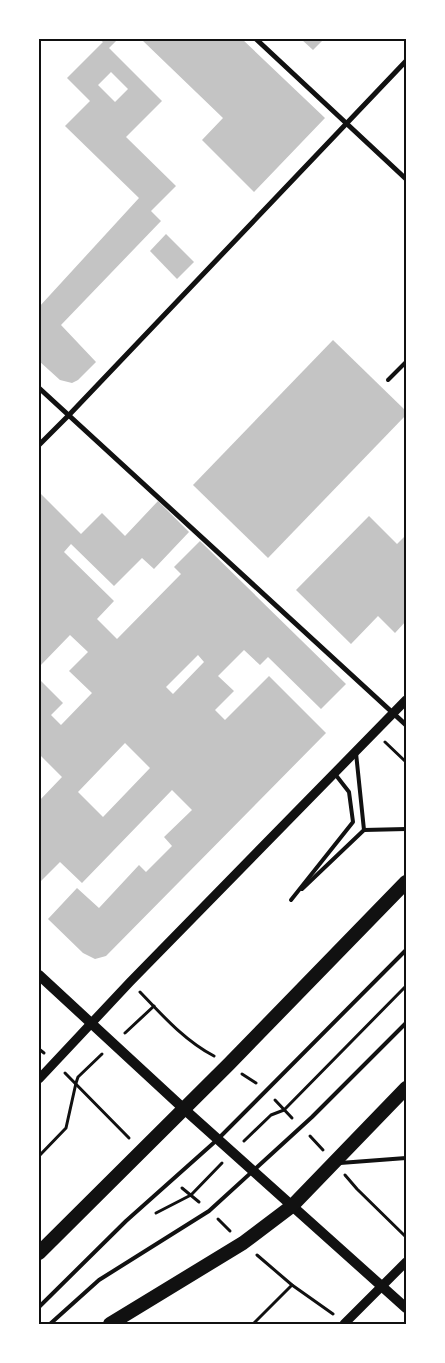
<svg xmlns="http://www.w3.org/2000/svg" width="445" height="1363" font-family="'PT Sans Narrow',sans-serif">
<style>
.building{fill:#c4c4c4;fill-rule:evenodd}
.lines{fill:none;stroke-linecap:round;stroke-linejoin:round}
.path{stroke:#111;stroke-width:3}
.service{stroke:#111;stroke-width:4}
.minor{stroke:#111;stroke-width:5}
.tertiary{stroke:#111;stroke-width:9}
.secondary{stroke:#111;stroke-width:10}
.trunk{stroke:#111;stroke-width:14}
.neatline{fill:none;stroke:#111;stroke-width:2}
</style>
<rect width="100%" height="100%" fill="#fff"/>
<g class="building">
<path d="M 99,39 L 118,39 L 109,48 L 162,101 L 126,137 L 176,186 L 151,211 L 161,221 L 61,325 L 96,362 L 78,380 L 72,383 L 60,380 L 39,361 L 39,307 L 139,198 L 65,126 L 90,101 L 67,78 L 103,42 ZM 111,72 L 128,89 L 115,102 L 98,85 Z"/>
<polygon points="143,39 242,39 325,118 254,192 202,140 223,118 142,40"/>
<polygon points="301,39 324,39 313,50"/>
<polygon points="166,234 194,262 177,279 150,251"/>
<polygon points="333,340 406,411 406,415 268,558 193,485"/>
<path d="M 39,492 L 81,534 L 102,513 L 125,536 L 158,501 L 189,532 L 154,569 L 142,558 L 114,586 L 71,544 L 64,552 L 114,601 L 97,619 L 117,639 L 181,574 L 174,567 L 200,541 L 346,684 L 321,709 L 268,657 L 260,665 L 244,650 L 218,676 L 234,691 L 215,710 L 225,720 L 269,676 L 326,733 L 106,956 L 95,959 L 83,953 L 48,919 L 77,888 L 99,908 L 139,865 L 146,872 L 172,846 L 164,837 L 192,810 L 172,790 L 82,883 L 60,862 L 39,883 L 39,801 L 62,777 L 39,754 L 39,679 L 63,703 L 51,715 L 61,725 L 92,693 L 69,671 L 88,652 L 70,635 L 40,666 L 39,665 ZM 198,655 L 204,662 L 173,694 L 166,687 ZM 125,743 L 150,768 L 103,817 L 78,792 Z"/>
<polygon points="369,516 397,544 406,535 406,621 395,633 378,616 351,644 296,590"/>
</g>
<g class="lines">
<g class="path">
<polyline points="385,742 406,762"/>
<path d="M 140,992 C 162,1015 185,1041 214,1056"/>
<polyline points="125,1033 154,1006"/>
<polyline points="39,1049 44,1053"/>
<polyline points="65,1073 129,1138"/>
<polyline points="242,1074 256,1083"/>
<polyline points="275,1100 292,1118"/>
<polyline points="310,1136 323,1150"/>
<polyline points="244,1141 271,1115 284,1110 406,986"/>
<polyline points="39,1156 66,1128 76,1083 78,1077 102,1054"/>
<polyline points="345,1175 357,1189 406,1237"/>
<polyline points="182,1188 199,1202"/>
<polyline points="156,1213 191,1195 222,1163"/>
<polyline points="218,1219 230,1231"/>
<polyline points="257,1255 292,1285 333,1314"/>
<polyline points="253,1324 292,1285"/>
</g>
<g class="service">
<polyline points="388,380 406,362"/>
<polyline points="356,753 364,830"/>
<polyline points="302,889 364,830 406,829"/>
<polyline points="291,900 353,822 349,792 335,774"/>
<polyline points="340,1163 406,1158"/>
<polyline points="39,1307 126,1221 218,1139 406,950"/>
<polyline points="50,1324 99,1280 209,1211 312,1117 406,1023"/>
</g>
<g class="minor">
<polyline points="256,39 406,179"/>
<polyline points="39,388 406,725"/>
<polyline points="39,445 69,415 406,61"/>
</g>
<g class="tertiary">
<polyline points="39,1079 130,982 406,700"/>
<polyline points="344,1324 406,1262"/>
</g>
<polyline class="secondary" points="39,975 184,1109 406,1308"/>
<g class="trunk">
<polyline points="39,1253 229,1064 406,882"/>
<polyline points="110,1324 243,1243 292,1206 406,1088"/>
</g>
</g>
<rect width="445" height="1363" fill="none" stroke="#ffffff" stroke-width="80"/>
<rect x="40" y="40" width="365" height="1283" class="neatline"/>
</svg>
